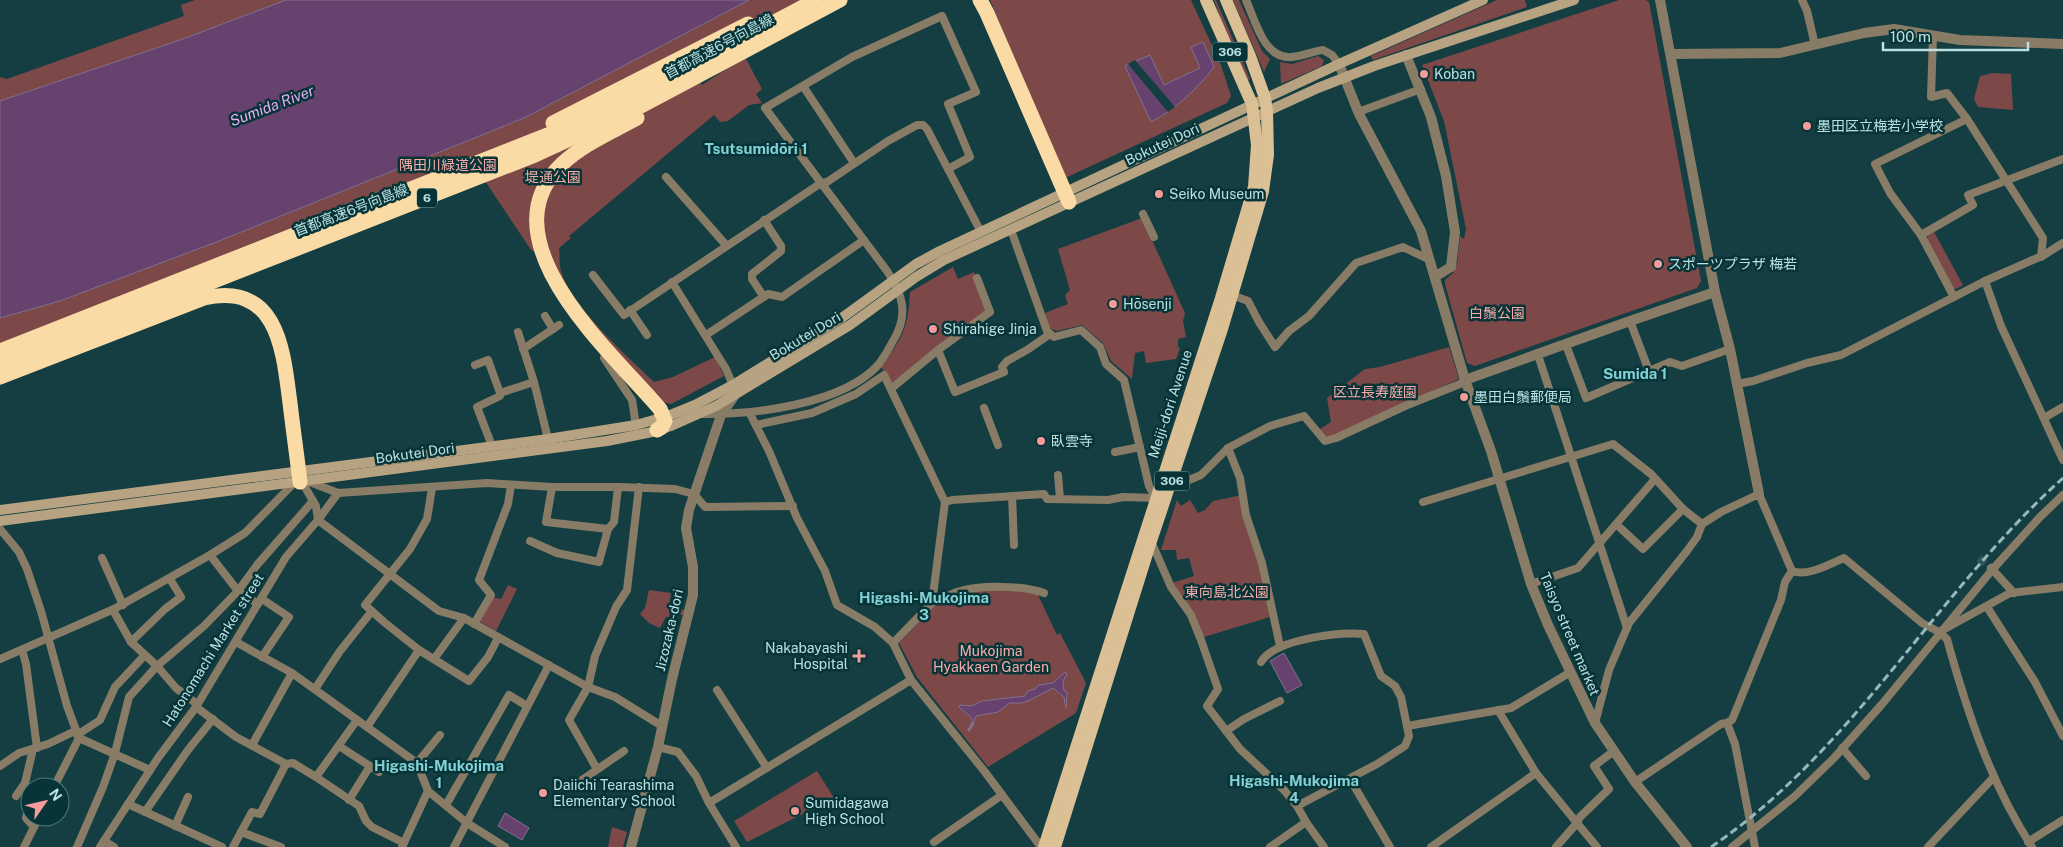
<svg xmlns="http://www.w3.org/2000/svg" width="2063" height="847" font-family="'Public Sans','Noto Sans JP',sans-serif">
<style>
.green{fill:#7d4948}
.water{fill:#67426e;stroke:#807191}
.pier{fill:#143e41}
.lines{fill:none;stroke-linecap:round;stroke-linejoin:round}
.stream{stroke:#807191;stroke-width:3}
.minor-tunnel{stroke:#2d5659;stroke-width:8;stroke-dasharray:8 4;stroke-linecap:butt}
.minor{stroke:#897c67;stroke-width:8}
.tertiary{stroke:#897c67;stroke-width:10}
.secondary{stroke:#b7a381;stroke-width:10}
.primary{stroke:#dac094;stroke-width:12}
.motorway{stroke:#fadba6;stroke-width:15}
.rail{stroke:#93b9bc;stroke-width:3;stroke-dasharray:8 4;stroke-linecap:butt}
.poi-dot{fill:#f59b9a;stroke:#073437;stroke-width:2}
.labels{text-anchor:middle;stroke-width:5;stroke-linejoin:round;paint-order:stroke}
.shield{fill:#073437;stroke:#85acaf;stroke-width:1}
.shield-label{font-size:12px;font-weight:bold;fill:#bbe0e2}
.street-label{font-size:14px;fill:#bbe0e2;stroke:#073437}
.poi-label{font-size:14px;fill:#bbe0e2;stroke:#073437;text-anchor:start}
.park-label{font-size:14px;fill:#f8aba9;stroke:#073437}
.water-label{font-size:15px;font-style:italic;fill:#e7acf2;stroke:#073437}
.neighbourhood-label{font-size:15px;font-weight:bold;fill:#83d1d6;stroke:#073437}
</style>
<rect width="100%" height="100%" fill="#143e41"/>
<g class="green">
<polygon points="195,0 286,0 183,39 0,101 0,77 7,79 184,16 181,5"/>
<path d="M 749,0 L 804,0 L 689,61 L 702,85 L 745,57 L 762,89 L 756,94 L 762,103 L 749,105 L 728,121 L 720,122 L 714,115 L 569,236 L 571,238 L 559,248 C 560,254 559,261 560,267 C 566,302 628,357 654,382 L 673,377 L 715,357 L 724,376 L 671,404 L 662,402 L 574,307 L 537,253 L 531,250 L 487,184 L 479,169 L 206,274 L 215,296 L 0,385 L 0,318 L 60,301 L 219,241 L 524,118 Z"/>
<polygon points="990,0 1191,0 1221,65 1231,96 1227,103 1065,178"/>
<polygon points="1214,0 1216,0 1250,79 1248,80 1223,26"/>
<polygon points="1233,0 1239,0 1262,51 1270,59 1264,72"/>
<polygon points="1497,0 1525,0 1527,7 1373,60 1371,56"/>
<polygon points="1619,0 1646,0 1649,2 1701,281 1697,288 1475,366 1467,363 1445,284 1445,280 1453,273 1457,264 1460,236 1464,239 1466,229 1444,121 1422,65"/>
<polygon points="1318,56 1324,60 1322,66 1281,84 1280,62 1292,64"/>
<polygon points="1993,73 2011,74 2013,110 1978,107 1974,99 1980,76"/>
<polygon points="1142,218 1185,313 1183,321 1186,337 1178,339 1178,347 1180,348 1176,359 1146,363 1144,351 1135,353 1132,379 1111,361 1103,343 1082,325 1057,331 1049,328 1045,313 1068,304 1065,295 1070,290 1058,249"/>
<polygon points="1934,232 1963,285 1956,289 1953,288 1927,239 1928,236"/>
<path d="M 953,267 L 958,279 L 974,272 L 986,308 L 986,312 L 892,383 L 881,367 C 903,338 908,328 910,292 Z"/>
<polygon points="1449,347 1459,379 1332,437 1326,436 1320,429 1331,422 1327,398 1365,369 1380,367"/>
<polygon points="1242,495 1244,520 1260,569 1270,617 1204,637 1172,583 1194,576 1189,558 1177,560 1176,550 1161,550 1177,500 1181,506 1190,500 1198,513 1205,510 1213,501"/>
<polygon points="508,585 517,589 496,631 479,621 493,597 501,599"/>
<polygon points="649,590 671,593 669,606 684,610 683,615 670,612 669,617 666,617 660,628 649,623 640,614 645,608"/>
<polygon points="988,590 1033,592 1038,595 1057,635 1060,633 1086,683 1076,713 988,767 917,677 899,643 938,602 960,593"/>
<polygon points="817,771 834,798 747,842 734,821"/>
<polygon points="612,827 627,832 623,847 608,847"/>
</g>
<g class="water">
<polygon points="286,0 749,0 524,118 219,241 60,301 0,318 0,101 183,39"/>
<path d="M 1203,42 L 1214,67 C 1196,90 1177,108 1151,122 L 1125,66 L 1150,55 L 1164,85 L 1200,68 L 1191,47 Z"/>
<polygon points="1284,653 1302,685 1287,693 1270,661"/>
<polygon points="1065,672 1067,674 1063,681 1064,691 1067,692 1066,708 1064,697 1053,688 1030,700 1022,703 1010,703 998,712 976,716 973,723 971,717 959,707 960,705 971,706 982,701 1025,696 1028,691 1035,689 1039,685 1053,683"/>
<polygon points="505,813 529,828 522,840 498,826"/>
</g>
<polygon class="pier" points="1135,60 1175,107 1168,112 1128,64"/>
<g class="lines">
<polyline class="stream" points="969,730 973,723"/>
<polyline class="minor-tunnel" points="1979,558 1991,568"/>
<g class="minor">
<path d="M 1246,0 C 1255,20 1264,60 1292,57 C 1303,56 1313,51 1323,50 L 1332,55 L 1339,64"/>
<polyline points="1802,0 1807,11 1815,45"/>
<polyline points="1933,36 1931,97 1947,93 1967,119 2043,238 2041,257"/>
<polyline points="803,86 854,163"/>
<polyline points="1358,112 1421,89"/>
<polyline points="666,177 726,245"/>
<polyline points="1143,214 1154,237"/>
<polyline points="1011,230 1047,331 1054,337 1081,330 1100,347 1106,364 1124,380 1149,486 1156,498"/>
<polyline points="1921,235 1973,205 1968,195 2063,159"/>
<polyline points="593,275 624,315 821,183 827,182 888,141 917,125 923,125 927,129 981,232"/>
<polyline points="977,278 990,312 938,350 955,392 1004,372 1002,367 1007,361 1027,350 1050,334"/>
<polyline points="1985,281 2001,326 2063,460"/>
<polyline points="672,282 726,369 734,388"/>
<polyline points="1232,295 1248,301 1259,322 1275,347 1289,331 1309,316 1356,263 1403,247 1430,260"/>
<polyline points="764,297 752,279 752,274 781,251 781,246 764,220"/>
<polyline points="1954,297 1921,235 1890,193 1875,164 1967,119"/>
<polyline points="630,310 647,335"/>
<polyline points="545,316 553,329"/>
<polyline points="1630,321 1649,371"/>
<polyline points="518,332 534,382 548,439"/>
<polyline points="706,335 768,294 782,297 864,240"/>
<polyline points="1566,345 1586,398 1670,362 1682,366 1730,349"/>
<polyline points="523,349 559,325"/>
<polyline points="1538,355 1627,628"/>
<polyline points="604,358 632,400 636,425"/>
<polyline points="475,365 488,360 500,393 534,382"/>
<polyline points="1737,384 1753,381 1807,363 1841,355 1985,281 2044,255 2063,243"/>
<polyline points="892,388 938,350"/>
<polyline points="984,408 998,445"/>
<path d="M 700,414 C 751,415 843,405 879,364 C 884,357 889,349 893,341 C 909,315 903,294 887,271 L 765,108 L 852,57 L 942,16 L 976,92 L 948,104 L 970,157 L 948,169"/>
<polyline points="750,414 769,451 797,518 825,571 837,605 875,627 893,643 911,680 985,772 1041,847"/>
<polyline points="2044,418 2063,407"/>
<polyline points="756,425 812,413 856,394 884,375 945,502"/>
<polyline points="492,446 477,407 500,396 500,393"/>
<polyline points="1228,448 1240,478 1246,515 1262,563 1280,646"/>
<polyline points="1115,452 1140,447"/>
<polyline points="1058,475 1060,499"/>
<polyline points="307,481 338,493 487,483 552,487 618,487 675,489 694,494 705,507 793,506"/>
<polyline points="302,482 316,506 318,520 439,611 464,618 588,687 615,697 662,726"/>
<polyline points="552,487 546,522 608,529 614,522 618,487"/>
<polyline points="432,488 427,519 410,549 365,605 384,622 419,650 469,681 488,657 498,638"/>
<polyline points="1170,488 1201,475 1228,448 1270,426 1304,416 1325,441 1336,438 1405,406 1460,384 1465,380"/>
<polyline points="1012,496 1014,545"/>
<polyline points="1423,502 1613,444 1651,474 1683,509 1702,524"/>
<polyline points="1616,524 1643,549 1683,509"/>
<polyline points="0,529 19,552 27,569 41,611 67,706 79,738 54,787"/>
<polyline points="530,541 557,553 599,562 608,529"/>
<polyline points="1151,541 1171,587 1191,615 1201,640 1218,689 1207,706 1240,749 1284,790 1297,806 1306,822 1324,847"/>
<polyline points="210,555 238,591 258,604"/>
<polyline points="102,558 123,605"/>
<polyline points="1991,568 2014,593"/>
<path d="M 1792,571 C 1808,577 1829,564 1844,558 L 1922,623 L 1939,632 L 2010,593 L 2063,587"/>
<polyline points="1531,584 1578,568 1655,479"/>
<polyline points="262,599 289,617 262,657"/>
<path d="M 932,603 C 940,599 949,595 957,592 C 979,585 1023,585 1044,593"/>
<polyline points="1987,607 2035,682 2063,736"/>
<polyline points="113,610 131,642 157,666 176,688 197,704"/>
<polyline points="474,624 491,595 479,580 508,504 511,485"/>
<path d="M 1939,632 L 1947,639 C 1967,712 1991,784 2032,847"/>
<polyline points="131,642 165,609 181,597 170,579"/>
<polyline points="236,642 292,673 417,763 428,791 467,823 505,847"/>
<polyline points="893,643 932,603 945,502 952,500 1044,494 1047,499 1108,500 1123,497 1156,498"/>
<polyline points="22,650 26,664 37,748"/>
<polyline points="0,659 114,609 210,555 245,533 294,483"/>
<polyline points="434,659 464,618"/>
<path d="M 1261,662 C 1275,639 1338,632 1364,634 L 1381,676 L 1395,686 L 1401,697 L 1409,736 L 1405,746 L 1377,764 L 1297,806"/>
<polyline points="315,689 340,651 372,611"/>
<polyline points="717,690 767,768"/>
<polyline points="196,707 236,737 286,764 260,814 252,812 233,847"/>
<polyline points="1498,710 1536,773 1577,823 1556,847"/>
<polyline points="1595,723 1609,670 1629,623 1687,551 1697,537 1702,524 1721,512 1759,494 1792,571 1785,582 1781,600 1732,720 1727,723 1735,744 1755,847"/>
<polyline points="1407,726 1511,708 1569,673"/>
<polyline points="367,727 419,650"/>
<polyline points="1226,731 1244,719 1280,701"/>
<polyline points="77,735 100,720 115,687 144,656"/>
<polyline points="79,738 150,770"/>
<polyline points="252,745 292,673"/>
<polyline points="339,746 379,772"/>
<polyline points="658,747 678,752 696,776 709,803 911,680"/>
<polyline points="1842,748 1866,776"/>
<polyline points="33,749 25,783 29,806 26,818 34,827"/>
<polyline points="417,763 440,735"/>
<polyline points="286,764 293,763 316,777 359,806 366,821 372,827 404,843"/>
<polyline points="0,766 19,753 48,744 75,731"/>
<polyline points="597,769 569,720 588,687 595,656 616,607 627,590 639,487"/>
<polyline points="316,777 357,720"/>
<polyline points="1350,779 1390,847"/>
<polyline points="582,780 624,751"/>
<polyline points="1635,782 1721,724 1727,723"/>
<polyline points="16,796 25,783"/>
<polyline points="349,800 370,766"/>
<polyline points="709,803 736,847"/>
<polyline points="128,804 222,847"/>
<polyline points="446,805 509,695 527,706"/>
<polyline points="145,812 188,750 213,719"/>
<polyline points="175,826 188,797"/>
<polyline points="241,832 281,847"/>
<polyline points="104,841 114,847"/>
<polyline points="934,842 1002,795"/>
<polyline points="2028,842 2063,820"/>
<polyline points="24,847 39,817"/>
<polyline points="77,847 103,787 115,753 129,697 157,666 204,626 238,591 257,565 313,501"/>
<polyline points="100,847 158,758 196,707 286,557 318,520 338,493"/>
<polyline points="402,847 428,791"/>
<polyline points="454,847 549,665"/>
<polyline points="1270,847 1306,822"/>
<polyline points="1431,847 1536,773"/>
<polyline points="1597,847 1577,823 1580,817 1609,789 1594,766 1614,751"/>
<polyline points="1732,847 1795,796 1834,758 1883,703 1992,570 2040,517 2063,495"/>
<polyline points="1928,847 1993,778"/>
</g>
<g class="tertiary">
<polyline points="1660,0 1715,292 1730,349 1759,494"/>
<polyline points="1671,54 1780,53 1864,33 1894,29 1960,40 2063,44"/>
<polyline points="1406,55 1431,117 1446,176 1455,232 1451,267 1436,276"/>
<polyline points="1339,64 1359,114 1421,231 1465,380 1491,451 1531,584 1548,625 1595,723 1635,782 1687,847"/>
<polyline points="1465,380 1630,321 1715,292"/>
<polyline points="631,847 658,747 672,679 693,595 693,567 686,528 689,510 721,415 735,395"/>
</g>
<g class="secondary">
<polyline points="0,510 548,439 636,425 668,416 695,405 733,385 843,317 916,264 940,251 1339,64 1483,0"/>
<polyline points="0,521 607,441 652,432 671,426 716,406 850,325 916,277 944,260 1318,88 1374,66 1574,0"/>
</g>
<g class="primary">
<polyline points="1044,847 1221,298 1254,187 1257,145 1252,104 1206,0"/>
<polyline points="1055,847 1151,541 1222,329 1263,191 1268,155 1267,111 1265,98 1250,56 1226,0"/>
</g>
<g class="motorway">
<polyline points="980,0 987,13 1069,202"/>
<path d="M 637,118 C 612,132 583,144 562,164 C 482,241 613,353 660,409 L 665,421 L 662,427 L 657,430"/>
<polyline points="553,123 748,24"/>
<polyline points="0,351 573,125 642,93 816,0"/>
<polyline points="0,365 535,155 643,105 840,0"/>
<path d="M 0,377 L 204,298 C 278,282 283,349 290,403 C 293,429 297,456 300,482"/>
</g>
<path class="rail" d="M 1711,847 C 1854,750 1936,592 2063,478"/>
</g>
<g class="poi-dot">
<circle cx="1424" cy="74" r="5"/>
<circle cx="1807" cy="126" r="5"/>
<circle cx="1159" cy="194" r="5"/>
<circle cx="1658" cy="264" r="5"/>
<circle cx="1113" cy="304" r="5"/>
<circle cx="933" cy="329" r="5"/>
<circle cx="1464" cy="397" r="5"/>
<circle cx="1041" cy="441" r="5"/>
<path d="M856.5 648.5h5v5h5v5h-5v5h-5v-5h-5v-5h5z"/>
<circle cx="543" cy="793" r="5"/>
<circle cx="795" cy="811" r="5"/>
</g>
<g class="labels">
<g class="shield">
<rect x="1212.5" y="42.5" width="35" height="19" rx="4"/>
<rect x="417" y="188.5" width="20" height="19" rx="4"/>
<rect x="1154.5" y="471.5" width="35" height="19" rx="4"/>
</g>
<g class="shield-label">
<text x="1230" y="56">306</text>
<text x="427" y="202">6</text>
<text x="1172" y="485">306</text>
</g>
<g class="street-label">
<text transform="translate(719 46) rotate(-28)" y="5">首都高速6号向島線</text>
<text transform="translate(1162 144) rotate(-25)" y="5">Bokutei Dori</text>
<text transform="translate(351 210) rotate(-21)" y="5">首都高速6号向島線</text>
<text transform="translate(805 336) rotate(-31)" y="5">Bokutei Dori</text>
<text transform="translate(1170 404) rotate(-72)" y="5">Meiji-dori Avenue</text>
<text transform="translate(415 453) rotate(-8)" y="5">Bokutei Dori</text>
<text transform="translate(669 630) rotate(-77)" y="5">Jizozaka-dori</text>
<text transform="translate(1570 634) rotate(67)" y="5">Taisyo street market</text>
<text transform="translate(213 650) rotate(-58)" y="5">Hatonomachi Market street</text>
</g>
<g class="poi-label">
<text x="1434" y="79">Koban</text>
<text x="1817" y="131">墨田区立梅若小学校</text>
<text x="1169" y="199">Seiko Museum</text>
<text x="1668" y="269">スポーツプラザ 梅若</text>
<text x="1123" y="309">Hōsenji</text>
<text x="943" y="334">Shirahige Jinja</text>
<text x="1474" y="402">墨田白鬚郵便局</text>
<text x="1051" y="446">臥雲寺</text>
<text x="848" y="653" text-anchor="end">Nakabayashi<tspan x="848" dy="16">Hospital</tspan></text>
<text x="553" y="790">Daiichi Tearashima<tspan x="553" dy="16">Elementary School</tspan></text>
<text x="805" y="808">Sumidagawa<tspan x="805" dy="16">High School</tspan></text>
</g>
<g class="park-label">
<text x="448" y="170">隅田川緑道公園</text>
<text x="553" y="182">堤通公園</text>
<text x="1497" y="318">白鬚公園</text>
<text x="1375" y="397">区立長寿庭園</text>
<text x="1227" y="597">東向島北公園</text>
<text x="991" y="656">Mukojima<tspan x="991" dy="16">Hyakkaen Garden</tspan></text>
</g>
<g class="water-label">
<text transform="translate(272 106) rotate(-21)" y="5">Sumida River</text>
</g>
<g class="neighbourhood-label">
<text x="756" y="154">Tsutsumidōri 1</text>
<text x="1635" y="379">Sumida 1</text>
<text x="924" y="603">Higashi-Mukojima<tspan x="924" dy="17">3</tspan></text>
<text x="439" y="771">Higashi-Mukojima<tspan x="439" dy="17">1</tspan></text>
<text x="1294" y="786">Higashi-Mukojima<tspan x="1294" dy="17">4</tspan></text>
</g>
</g>
<g transform="translate(45 802) rotate(56)"><circle r="24" fill="#073437" stroke="#4f797b"/>
<path d="M0-4L9 19L0 12L-9 19Z" fill="#f59b9a"/>
<text y="-8" font-size="14" font-weight="bold" text-anchor="middle" fill="#bbe0e2">N</text>
</g>
<path d="M1883 42v8h145v-8" fill="none" stroke="#bbe0e2" stroke-width="2.5"/>
<text x="1890" y="42" font-size="15" fill="#bbe0e2" stroke="#073437" stroke-width="4" paint-order="stroke">100 m</text>
</svg>
